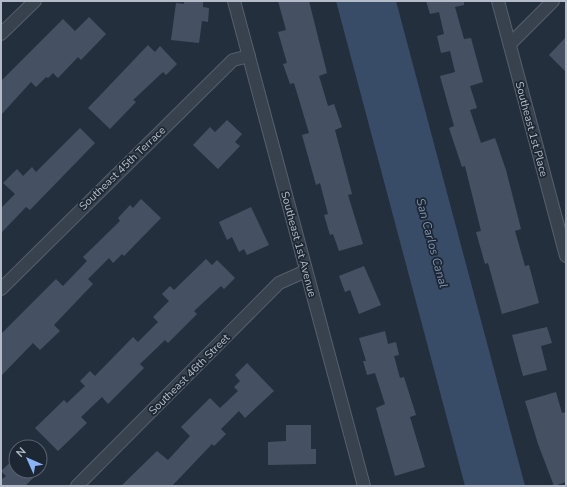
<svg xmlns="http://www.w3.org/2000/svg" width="567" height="487" font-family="'Nunito Sans',sans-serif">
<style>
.water{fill:#394c67}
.building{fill:#455162}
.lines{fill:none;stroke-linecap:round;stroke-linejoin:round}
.minor-casing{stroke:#565f6c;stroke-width:14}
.minor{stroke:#38414e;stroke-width:12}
.labels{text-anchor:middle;stroke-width:3.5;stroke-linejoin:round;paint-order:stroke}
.street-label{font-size:11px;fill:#b4bcc9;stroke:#1d2633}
.water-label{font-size:12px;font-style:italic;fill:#7c92b1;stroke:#1d2633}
</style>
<rect width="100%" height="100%" fill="#242f3e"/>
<polygon class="water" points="336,1 396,1 525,486 465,486"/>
<g class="building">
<polygon points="184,1 203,1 203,7 209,8 208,22 202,21 199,43 171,40 176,3 184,4"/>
<polygon points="278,1 309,1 327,73 319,76 328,106 334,104 342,127 335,130 352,194 348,195 363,244 339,251 333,234 330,235 324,215 328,214 320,183 316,185 302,135 309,133 294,83 290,84 283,64 287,63 278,32 286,30"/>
<polygon points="426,1 464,1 464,5 455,7 464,39 471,38 483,82 470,86 477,108 470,110 481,143 495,138 506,170 521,229 515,231 525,266 529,265 539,303 502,314 488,263 485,264 476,232 481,231 465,166 462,167 449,128 454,126 440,76 455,72 450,51 441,53 437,36 444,34 439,12 430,14"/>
<polygon points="89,17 106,34 81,60 78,57 58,78 53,73 48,78 46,77 36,87 31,82 1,115 1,81 63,19 75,31"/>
<polygon points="566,37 566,72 549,55"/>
<polygon points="148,45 155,52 160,46 177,64 166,75 163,72 133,100 136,102 110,129 88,108"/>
<polygon points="227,120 242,134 235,142 240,146 218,169 193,145 210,127 215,132"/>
<polygon points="80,128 95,143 30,210 26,207 1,233 1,208 15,194 3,183 17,169 23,176 32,167 36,172"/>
<polygon points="141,199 161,218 124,256 122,254 113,263 109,258 88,279 93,284 54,325 60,331 40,350 33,343 1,376 1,334 56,279 63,286 87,261 83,257 120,221 118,218 130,205 133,208"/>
<polygon points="251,207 269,245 247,255 244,249 239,252 232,237 227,240 219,222"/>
<polygon points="206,259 212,265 217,260 235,278 224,289 221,286 194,311 197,314 168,343 165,340 140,364 144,368 108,404 102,397 81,417 87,423 58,451 35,428 64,400 67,403 85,386 80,381 90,371 95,376 133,337 138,342 158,322 153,317 169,301 162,294 170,286 174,290"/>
<polygon points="364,266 381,305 359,314 350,290 345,292 339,276"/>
<polygon points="547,327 552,343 541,346 547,370 523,376 512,335"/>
<polygon points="385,331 388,344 396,342 399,355 394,356 400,378 404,377 416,415 410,417 425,467 395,476 376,408 385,404 375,373 367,375 363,361 366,361 359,338"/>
<polygon points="247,363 274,391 245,418 239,411 221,429 226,434 214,446 212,444 172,486 121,486 157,451 168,460 190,436 181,427 210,398 220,408 238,391 234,387 240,381 235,375"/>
<polygon points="556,392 562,413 566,412 566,482 554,486 538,444 525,401"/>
<polygon points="286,425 311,425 311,449 316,449 316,464 268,465 268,442 286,441"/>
<polygon points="16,457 16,471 40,471 25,486 1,486 1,480 6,476 1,471"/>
</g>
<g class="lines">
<defs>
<g id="minor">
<polyline points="234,1 364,486"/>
<polyline points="498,1 566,256"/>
<polyline points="1,34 35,1"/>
<polyline points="510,44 553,1"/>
<polyline points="1,289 233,60 249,56"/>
<polyline points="77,486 279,283 306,271"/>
</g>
</defs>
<use href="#minor" class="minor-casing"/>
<use href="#minor" class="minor"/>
</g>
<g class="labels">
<g class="street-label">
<text transform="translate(532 129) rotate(75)" y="4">Southeast 1st Place</text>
<text transform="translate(122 168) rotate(-44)" y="4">Southeast 45th Terrace</text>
<text transform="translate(299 244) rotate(75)" y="4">Southeast 1st Avenue</text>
<text transform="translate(189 374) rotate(-45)" y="4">Southeast 46th Street</text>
</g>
<g class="water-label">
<text transform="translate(432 243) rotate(75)" y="4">San Carlos Canal</text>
</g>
</g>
<rect width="567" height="487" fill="none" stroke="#b4bcc9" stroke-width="4"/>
<g transform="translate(28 459) rotate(315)"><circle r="19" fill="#1d2633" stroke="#59626f"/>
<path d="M0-3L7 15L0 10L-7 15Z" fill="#8ab4f8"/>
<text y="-6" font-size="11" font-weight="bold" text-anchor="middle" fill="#b4bcc9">N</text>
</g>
</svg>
